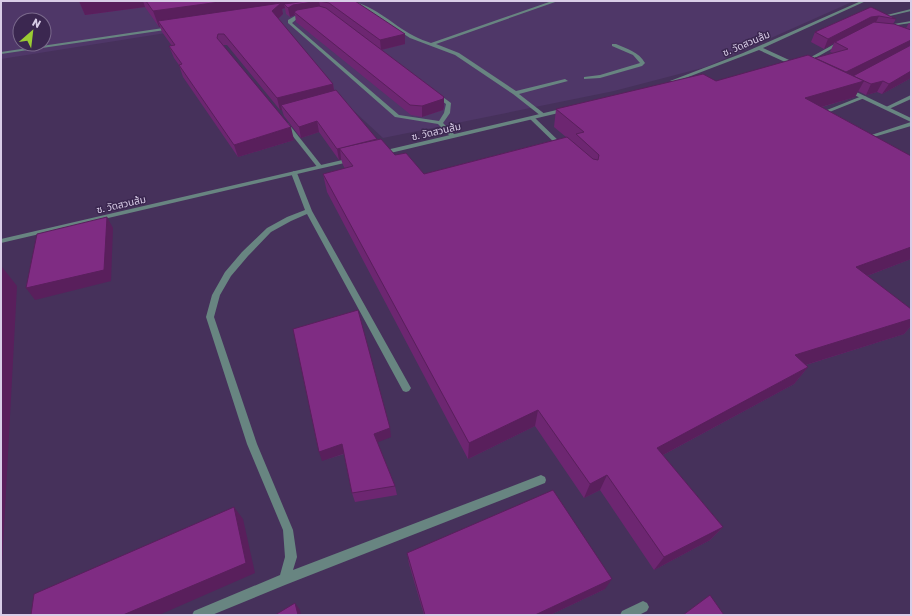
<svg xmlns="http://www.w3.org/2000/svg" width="912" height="616" font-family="Rubik,'Noto Sans Thai',sans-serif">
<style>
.built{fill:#4f3768;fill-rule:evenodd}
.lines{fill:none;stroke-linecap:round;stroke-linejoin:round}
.service{fill:#688581;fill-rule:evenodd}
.minor{fill:#688581;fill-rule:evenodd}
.wall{fill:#6d2671}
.shaded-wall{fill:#591f5c}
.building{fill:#7f2c83;stroke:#591f5c}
.labels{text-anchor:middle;stroke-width:3;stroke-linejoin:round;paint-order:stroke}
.far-street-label{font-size:10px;fill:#d9cde7;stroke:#3b2750}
</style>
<rect width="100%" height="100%" fill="#46315b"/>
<path class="built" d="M 1,1 L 854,1 L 706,67 L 614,91 L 383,138 L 255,19 L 1,59 ZM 20,20 L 44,20 L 44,44 L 20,44 Z"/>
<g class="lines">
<g class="service">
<path d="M 345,1 C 371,1 392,25 414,36 C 419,39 426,41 431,43 L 552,1 L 558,1 L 436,44 L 459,53 L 516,91 L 565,79 L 568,81 L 519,94 L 546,115 L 541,116 L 513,94 L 455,55 L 410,38 L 367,10 Z"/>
<polygon points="911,9 911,11 877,19 875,18"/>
<path d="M 321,12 L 330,14 L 451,103 L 450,113 L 443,123 L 455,135 L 455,137 L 451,137 L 438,124 L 395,117 L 288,23 L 288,20 L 295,16 ZM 321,14 L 328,16 L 446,104 L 444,113 L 439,121 L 399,115 L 292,23 L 298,18 Z"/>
<polygon points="911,21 911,23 890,26 888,25"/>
<polygon points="170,27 172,28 172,29 1,54 1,52"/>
<polygon points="840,41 844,42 806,63 802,62"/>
<path d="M 612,44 L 616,44 C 627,49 639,52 645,63 L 642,66 L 600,78 L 584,79 L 584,77 L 600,75 L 640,63 L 633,55 L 612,46 Z"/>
<polygon points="911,95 911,99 889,109 884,108"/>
<polygon points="862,96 867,97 822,115 817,114"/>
<polygon points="530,117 534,117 564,146 564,148 560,148 530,119"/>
<polygon points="911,122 911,126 867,139 862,138"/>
<polygon points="284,123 288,123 322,166 322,168 318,168 284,125"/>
<polygon points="294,171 297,173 312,211 411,388 409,391 406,392 403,391 307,214 291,221 271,232 248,256 231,276 220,295 214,317 257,444 293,530 297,557 293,570 541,475 545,477 546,480 545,483 285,585 212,615 192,615 194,611 280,575 285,557 283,530 247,444 206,317 212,295 225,272 242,252 267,228 287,217 305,210 291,173"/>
</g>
<g class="minor">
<polygon points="861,1 866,1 763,48 800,65 800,67 796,67 759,50 675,82 670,81 743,53"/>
<polygon points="848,88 911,118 911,122 846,91 845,90"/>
<polygon points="565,108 568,110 567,111 382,155 379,153 382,151"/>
<polygon points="351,158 354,160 353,161 1,243 1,239"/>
<polygon points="643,601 647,603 649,607 647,611 639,615 620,615 622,611"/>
</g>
</g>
<g class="wall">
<polygon points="79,1 355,1 405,44 381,50 444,97 444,107 443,110 422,117 411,115 296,22 295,15 290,17 286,14 285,8 282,9 283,14 278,19 333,84 334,91 377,139 395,155 424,174 566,137 554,127 556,109 716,81 815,58 833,53 830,52 834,43 824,49 811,42 815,32 871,7 896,19 893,24 906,28 909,23 911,24 911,78 882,94 877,92 866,95 858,91 855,97 822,107 911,156 911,259 867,276 911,309 911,326 904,334 806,365 808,367 794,384 663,455 723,527 710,540 654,570 600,490 584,498 535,426 468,459 327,192 323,174 345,169 343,165 341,159 339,160 319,132 301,138 284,116 282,110 280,110 227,45 223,45 294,140 238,157 183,77 179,65 174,58 169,46 172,46 162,32 160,27 159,27 145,7 85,15"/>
<polygon points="391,437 377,442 395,486 397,495 355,502 352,493 344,454 322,461"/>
<polygon points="407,553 605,589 550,615 424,615 409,564"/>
</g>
<g class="shaded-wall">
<polygon points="79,1 143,1 145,7 85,15"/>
<polygon points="227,1 335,1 319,1 321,11 294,12 295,15 290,17 288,8 284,4 285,8 282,9 283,14 275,22 158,21 160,27 159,27 153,11"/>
<polygon points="879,16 874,26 835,42 834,43 824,49 828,39 871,17"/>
<polygon points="405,34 405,44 381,50 380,40"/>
<polygon points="911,40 911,47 852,77 845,72"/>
<polygon points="911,71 911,78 882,94 889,84"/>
<polygon points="864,81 855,97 797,114 805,98"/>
<polygon points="883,81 877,92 866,95 871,84"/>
<polygon points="333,84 335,96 281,105 282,110 280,110 277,98"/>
<polygon points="444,97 444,107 443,110 422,117 422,106"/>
<polygon points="317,121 319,132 301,138 299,127"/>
<polygon points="291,127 294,140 238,157 234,145"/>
<polygon points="340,148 341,159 339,160 337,149"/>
<polygon points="107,217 113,228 111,281 35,300 26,288"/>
<polygon points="911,247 911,259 843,285 856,267"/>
<polygon points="2,267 17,286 1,584 1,274"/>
<polygon points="911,319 911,326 904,334 783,372 795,355"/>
<polygon points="808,367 794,384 648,463 657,448"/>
<polygon points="538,410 535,426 468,459 469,443"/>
<polygon points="390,428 391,437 376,443 374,434"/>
<polygon points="342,444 345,453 322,461 319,452"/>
<polygon points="607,475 600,490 584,498 590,484"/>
<polygon points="234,507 243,519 255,573 159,615 123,615"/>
<polygon points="723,527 710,540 654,570 664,557"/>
<polygon points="612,579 605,589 550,615 535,615"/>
<polygon points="295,603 300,610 301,615 298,615"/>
</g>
<g class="building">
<polygon points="146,1 227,1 153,11"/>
<polygon points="307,1 355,1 405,34 380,40 329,3 319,1 293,5 288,8 284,4"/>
<polygon points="281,3 272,11 333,84 277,98 224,34 218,34 217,38 291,127 234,145 179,65 182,64 169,46 175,45 158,21"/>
<polygon points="319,6 326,8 444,97 443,99 422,106 410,105 294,12 297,10"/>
<polygon points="871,7 896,19 879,16 871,17 828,39 815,32"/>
<polygon points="874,22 894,24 911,30 911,40 846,72 815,58 848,49 835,42"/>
<polygon points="911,45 911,71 889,84 883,81 871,84 853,76"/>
<polygon points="808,55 864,81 805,98 911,156 911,247 856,267 911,309 911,319 795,355 808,367 657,448 723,527 664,557 607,475 590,484 538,410 469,443 323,174 353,166 339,148 381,139 395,155 406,153 424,174 567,137 593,159 598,160 599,155 576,134 584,132 556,109 703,74 716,81"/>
<polygon points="336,90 377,139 337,149 317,121 299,127 281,105"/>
<polygon points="107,217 104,270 26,288 37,234"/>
<polygon points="358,310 390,428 374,434 395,486 352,493 342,444 319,452 293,329"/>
<polygon points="553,490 612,579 535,615 425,615 407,553"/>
<polygon points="234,507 246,563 123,615 31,615 34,594"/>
<polygon points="710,595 724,615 683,615"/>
<polygon points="295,603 298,615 275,615"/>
</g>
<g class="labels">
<g class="far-street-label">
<text transform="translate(746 43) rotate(-23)" y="4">ซ. วัดสวนส้ม</text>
<text transform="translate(436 131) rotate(-13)" y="4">ซ. วัดสวนส้ม</text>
<text transform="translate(121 204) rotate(-13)" y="4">ซ. วัดสวนส้ม</text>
</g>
</g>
<rect width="912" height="616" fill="none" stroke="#d9cde7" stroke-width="4"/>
<g transform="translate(32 32) rotate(28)"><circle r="19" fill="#3b2750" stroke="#7a698c"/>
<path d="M0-3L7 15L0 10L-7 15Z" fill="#9bcb33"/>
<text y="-6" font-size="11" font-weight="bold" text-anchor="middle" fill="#d9cde7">N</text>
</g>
</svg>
